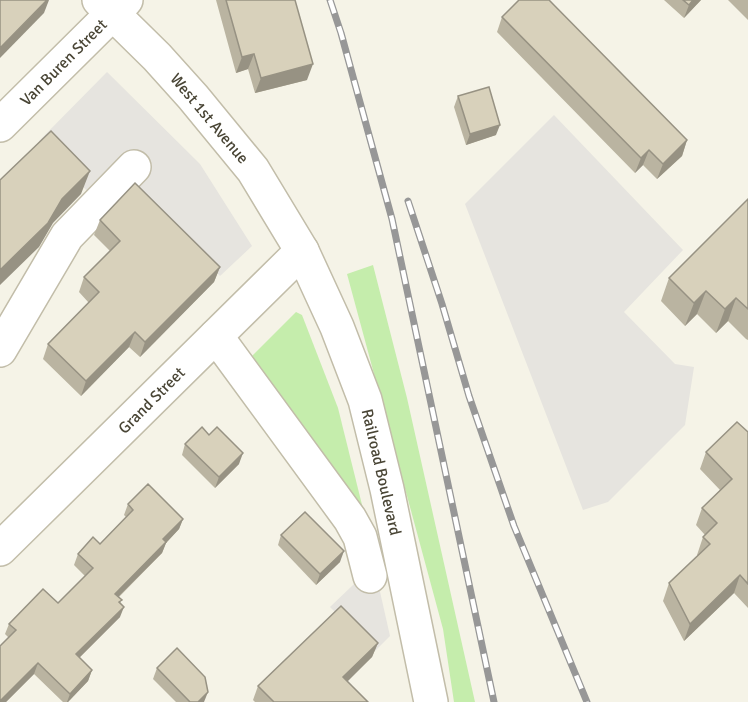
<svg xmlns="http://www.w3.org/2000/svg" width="748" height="702" font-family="Signika,sans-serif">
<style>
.green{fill:#c5edac}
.parking{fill:#e6e4df}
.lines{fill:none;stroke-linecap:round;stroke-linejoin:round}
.minor-casing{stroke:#c2bda9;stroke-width:36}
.minor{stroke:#fff;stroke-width:33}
.rail-casing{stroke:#979797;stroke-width:7}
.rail{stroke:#fff;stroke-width:4.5;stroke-dasharray:14;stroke-linecap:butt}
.wall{fill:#bab4a1}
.shaded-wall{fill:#979283}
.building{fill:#d8d1bb;stroke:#979283;stroke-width:1.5}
.labels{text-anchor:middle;stroke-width:4.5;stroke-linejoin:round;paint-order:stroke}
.street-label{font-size:16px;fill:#494535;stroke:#fff}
</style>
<rect width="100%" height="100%" fill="#f5f3e7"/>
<g class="green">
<polygon points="373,265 407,398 475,702 454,702 443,629 347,274"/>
<polygon points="296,312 302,315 338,408 367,525 246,362"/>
</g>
<g class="parking">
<polygon points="107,72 200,164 252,246 220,276 118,170 91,195 39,141"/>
<polygon points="554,115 683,250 624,312 675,364 694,367 685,425 608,502 583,510 465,204"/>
<polygon points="374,565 390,636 375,651 330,607"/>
</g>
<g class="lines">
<defs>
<g id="minor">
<polyline points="99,0 157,57 193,97 253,170 302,251 337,327 365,400 387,489 431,702"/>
<polyline points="0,125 126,0"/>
<polyline points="216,336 350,519 360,537 370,576"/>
<polyline points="0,350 67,236 134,167"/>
<polyline points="0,549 302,251"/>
</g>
</defs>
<use href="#minor" class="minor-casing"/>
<use href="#minor" class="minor"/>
<defs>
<g id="rail">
<polyline points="330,0 341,33 392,219 494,702"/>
<polyline points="408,201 442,304 469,396 514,526 587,702"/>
</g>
</defs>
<use href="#rail" class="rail-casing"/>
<use href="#rail" class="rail"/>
</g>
<g class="wall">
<polygon points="216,0 295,0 307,80 255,93 248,69 236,73"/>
<polygon points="664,0 701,0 684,18"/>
<polygon points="728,0 748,0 748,20"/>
<polygon points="502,17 687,140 682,156 657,179 643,165 635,173 497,32"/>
<polygon points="458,96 496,135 466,145 454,107"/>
<polygon points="748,199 748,340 746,339 728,321 716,333 697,314 685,326 661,301 669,278"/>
<polygon points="100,220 220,267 214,282 140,357 129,347 81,396 43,359 48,344 89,303 79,292 84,277 110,251 94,235"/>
<polygon points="748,432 748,608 734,593 684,641 663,601 669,583 698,556 697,555 703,537 705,535 696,525 702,508 720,490 700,469 706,452"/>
<polygon points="209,435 239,464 215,488 182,455 185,444"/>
<polygon points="128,504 183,519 179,529 166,543 162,553 119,597 121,604 120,617 79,658 92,670 88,681 68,702 63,702 34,674 6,702 0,702 9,638 5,634 9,624 58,603 85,576 74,565 78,554 100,544 126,517 124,515"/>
<polygon points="281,535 340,562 316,585 278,545"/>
<polygon points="378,643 372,657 347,681 368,702 255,702 253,700 258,686"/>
<polygon points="157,668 204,702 176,702 153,679"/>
</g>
<g class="shaded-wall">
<polygon points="47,0 49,0 44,13 0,58 0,48"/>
<polygon points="693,0 701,0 684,18 689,5"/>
<polygon points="254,54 248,69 236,73 242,57"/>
<polygon points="313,64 307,80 255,93 261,78"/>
<polygon points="500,125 496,135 466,145 470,134"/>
<polygon points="687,140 682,156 657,179 663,164"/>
<polygon points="649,150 643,165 635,173 641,158"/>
<polygon points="90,171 81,194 53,223 39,247 0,285 0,270 62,199"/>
<polygon points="220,267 214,282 140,357 145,342"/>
<polygon points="706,291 697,314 685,326 694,303"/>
<polygon points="736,298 728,321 716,333 725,309"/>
<polygon points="135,332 129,347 81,396 86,381"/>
<polygon points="243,453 239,464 215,488 219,477"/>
<polygon points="183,519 179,529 166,543 162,553 111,604 115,594 163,539"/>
<polygon points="344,551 340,562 316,585 320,574"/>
<polygon points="740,575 734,593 684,641 690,624"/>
<polygon points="124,607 120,617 72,665 76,654"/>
<polygon points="378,643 372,657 338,691 343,677"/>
<polygon points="38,663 34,674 6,702 0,702 0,701"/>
<polygon points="92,670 88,681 68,702 67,702 70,694"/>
<polygon points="208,692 204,702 198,702"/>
</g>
<g class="building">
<polygon points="0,0 47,0 0,48"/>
<polygon points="226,0 295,0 313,64 261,78 254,54 242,57"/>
<polygon points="519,0 549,0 687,140 663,164 649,150 641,158 502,17"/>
<polygon points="683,0 693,0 689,5"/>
<polygon points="489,87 500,125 470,134 458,96"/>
<polygon points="51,131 90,171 62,199 48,223 0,270 0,180"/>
<polygon points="135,183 220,267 145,342 135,332 86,381 48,344 99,292 84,277 120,241 100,220"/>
<polygon points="748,199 748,309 736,298 725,309 706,291 694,303 669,278"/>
<polygon points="737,422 748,432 748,584 740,575 690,624 669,583 710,544 703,537 717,523 702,508 732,479 706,452"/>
<polygon points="202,427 209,435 217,427 243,453 219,477 185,444"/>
<polygon points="148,484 183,519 163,539 166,542 115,594 122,600 119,602 124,607 76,654 92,670 70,694 38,663 0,701 0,646 16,630 9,624 43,589 58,603 93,568 78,554 93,537 100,544 133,510 128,504"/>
<polygon points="305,512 344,551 320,574 281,535"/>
<polygon points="341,606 378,643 343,677 368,702 274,702 258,686"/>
<polygon points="177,648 205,677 208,692 198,702 190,702 157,668"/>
</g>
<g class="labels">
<g class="street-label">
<text transform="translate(63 62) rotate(-45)" y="6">Van Buren Street</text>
<text transform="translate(210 118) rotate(50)" y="6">West 1st Avenue</text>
<text transform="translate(151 400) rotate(-45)" y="6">Grand Street</text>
<text transform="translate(382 472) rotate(77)" y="6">Railroad Boulevard</text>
</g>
</g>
</svg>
